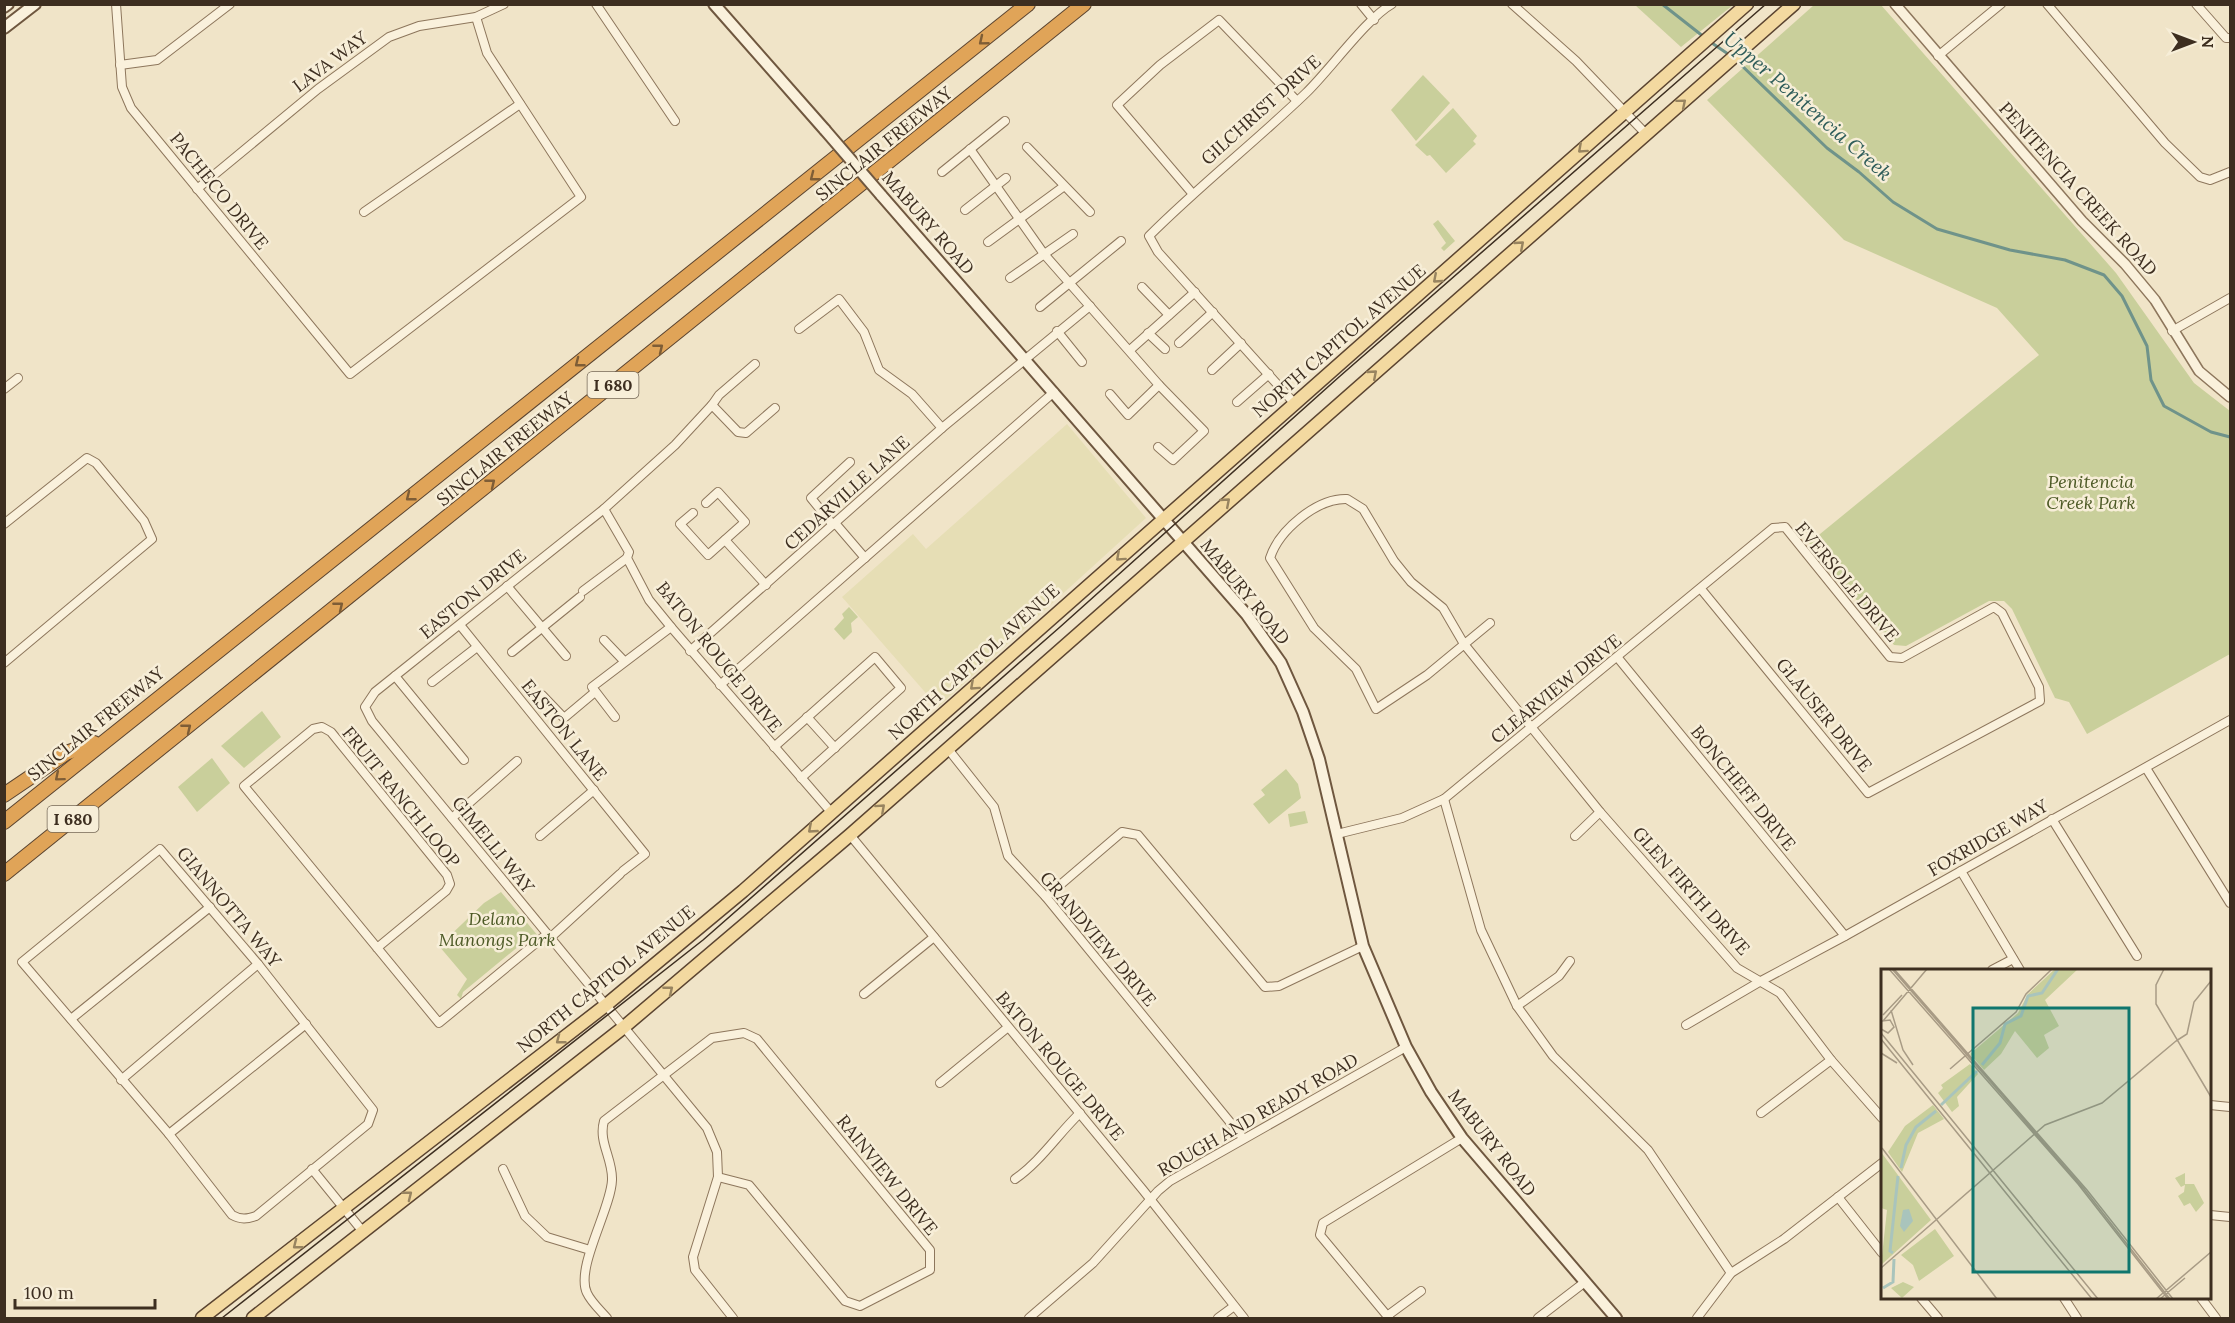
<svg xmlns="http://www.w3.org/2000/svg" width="2235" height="1323" font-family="Lora,serif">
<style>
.farmland{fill:#e6deb5}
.green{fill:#c9cf9b}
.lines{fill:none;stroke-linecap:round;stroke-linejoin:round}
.stream{stroke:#6f938a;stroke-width:3}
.minor-casing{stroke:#8d765c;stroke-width:10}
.tertiary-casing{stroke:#8d765c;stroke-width:12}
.secondary-casing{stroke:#6f573f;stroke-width:14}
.primary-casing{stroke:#5b4430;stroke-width:15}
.motorway-casing{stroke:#5b4430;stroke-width:16}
.minor{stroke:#faf1dc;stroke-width:8}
.tertiary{stroke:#faf1dc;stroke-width:9}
.secondary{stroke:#faf1dc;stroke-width:10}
.primary{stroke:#f3d9a0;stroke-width:12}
.motorway{stroke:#e0a458;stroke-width:14}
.tram{stroke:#3d2e20;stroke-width:1.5}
.secondary-bridge-casing{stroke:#6f573f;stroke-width:14;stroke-linecap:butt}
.secondary-bridge{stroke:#faf1dc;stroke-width:10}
.oneway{stroke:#7e5d36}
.oneway2{stroke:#988460}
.labels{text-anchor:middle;stroke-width:5;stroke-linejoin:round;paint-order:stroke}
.shield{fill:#f7eed8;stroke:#756857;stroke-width:1.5}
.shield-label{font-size:16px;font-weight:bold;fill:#3d2e20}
.street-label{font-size:18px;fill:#3d2e20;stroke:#f7eed8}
.park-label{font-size:18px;font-style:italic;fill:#4d5a26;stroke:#f7eed8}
.water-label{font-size:20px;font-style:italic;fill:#2f5d5a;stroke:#f7eed8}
.inset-river{fill:none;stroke:#a9c4bc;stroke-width:3}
.inset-road{fill:none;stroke:#a89b85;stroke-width:1.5}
.view{fill:#0f766e;fill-opacity:0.15;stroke:#0f766e;stroke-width:3}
.inset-edge{fill:none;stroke:#3d2e20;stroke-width:3}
</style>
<rect width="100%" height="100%" fill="#f0e4c8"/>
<polygon class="farmland" points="1067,424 1146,518 938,707 842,597 913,534 926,549"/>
<g class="green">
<polygon points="1635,5 1733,5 1681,47"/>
<polygon points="1814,5 1881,5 2116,273 2194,383 2230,411 2230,654 2087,734 2069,702 2055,698 2012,609 2004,601 1989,601 1906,646 1894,645 1809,543 2039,355 1997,308 1844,240 1707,100"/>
<polygon points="1423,75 1450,103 1416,141 1391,110"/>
<polygon points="1453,108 1477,136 1473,141 1476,144 1446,173 1430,155 1427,156 1415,145"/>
<polygon points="1438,220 1455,241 1444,251 1441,248 1446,243 1433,224"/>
<polygon points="849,607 858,617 851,623 852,632 844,640 834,629 844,618 842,614"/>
<polygon points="262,711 281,737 244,768 221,746"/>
<polygon points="212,758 230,783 197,812 178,787"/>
<polygon points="1286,769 1298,784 1301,798 1269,824 1253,804 1265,795 1261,790"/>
<polygon points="1305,811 1308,823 1290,827 1288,814"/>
<polygon points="501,892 539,937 532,943 525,941 463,992 461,999 457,995 467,979 439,946 484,903"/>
</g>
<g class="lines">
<g class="stream">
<polyline points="1662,4 1704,37"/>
<polyline points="1709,41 1731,56"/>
<polyline points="1736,60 1827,148 1859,172 1893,202 1937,229 2010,250 2065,260 2104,275 2122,296 2147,346 2151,380 2164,406 2211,432 2230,437"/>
</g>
<defs>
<g id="minor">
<polyline points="116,4 122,87 131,108 350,374 581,197 487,53 476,17"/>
<polyline points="596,4 675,121"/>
<polyline points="1361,4 1374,20"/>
<polyline points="1512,4 1576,61 1646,134"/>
<polyline points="2047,4 2165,143 2200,177 2210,180 2230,172"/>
<polyline points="2196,4 2226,38 2230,38"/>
<polyline points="1938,56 2001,4"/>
<polyline points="120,65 157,60 230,4"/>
<polyline points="1027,147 1090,212"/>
<polyline points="970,149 1044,254 1159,385 1204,431 1173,460 1158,447"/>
<polyline points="942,172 1005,121"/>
<polyline points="197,189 318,89 389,37 419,26 476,17 504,4"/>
<polyline points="1192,193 1117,105 1160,65 1219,20 1297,101"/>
<polyline points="965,210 1006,178"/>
<polyline points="364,212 520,104"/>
<polyline points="988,242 1063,187"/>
<polyline points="1010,278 1073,234"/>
<polyline points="1142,287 1169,315"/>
<polyline points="1040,307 1121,241"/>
<polyline points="799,329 839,299 864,332 879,370 912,394 942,428"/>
<polyline points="1057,331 1082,362"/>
<polyline points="2172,331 2230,298"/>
<polyline points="1148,333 1165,349"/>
<polyline points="1179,343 1213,312"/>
<polyline points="1130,350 1195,292"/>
<polyline points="1212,370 1241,343"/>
<polyline points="4,389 18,378"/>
<polyline points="1110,394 1128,415 1159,385"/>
<polyline points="1237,402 1269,374"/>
<path d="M 1295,404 L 1158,252 L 1149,236 C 1199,186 1255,142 1306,93 C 1329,71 1367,18 1392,4"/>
<polyline points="712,405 719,395 755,364"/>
<polyline points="604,509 629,552 627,558 649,600 671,627 831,812"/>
<polyline points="693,513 680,524 708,555 745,522 718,492 706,503"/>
<polyline points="835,523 865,558"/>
<polyline points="4,524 87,458 96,463 144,521 152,539 4,663"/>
<polyline points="833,525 811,498 850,462"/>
<polyline points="725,540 766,585"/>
<polyline points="507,586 566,656"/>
<polyline points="583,591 627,558"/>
<path d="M 1490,623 L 1427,675 L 1376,709 L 1356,669 L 1314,628 L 1270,558 C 1279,530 1317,498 1347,499 L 1363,509 L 1394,561 L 1411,582 L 1443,608 L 1464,644 L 1600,812 L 1737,968 L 1780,993 L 1831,1060 L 1882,1118"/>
<polyline points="460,625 645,854 623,871"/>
<polyline points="604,640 624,661"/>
<polyline points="690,651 942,428 1090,306"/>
<polyline points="512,652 580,597"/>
<polyline points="1618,658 1845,936"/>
<polyline points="395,676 464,760"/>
<polyline points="432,682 477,647"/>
<polyline points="720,685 1054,392"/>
<polyline points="542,695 564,718 595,692"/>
<polyline points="615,717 592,687 671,627"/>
<polyline points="807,717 835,748"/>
<polyline points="774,747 875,657 901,688 801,778"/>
<polyline points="948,749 994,807 1008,856 1046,897 1243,1138"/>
<polyline points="2146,768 2230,903"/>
<polyline points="1444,799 1481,930 1517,1006 1553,1056 1648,1150 1731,1273"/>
<polyline points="452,818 517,761"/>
<polyline points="2052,819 2137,956"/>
<polyline points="1337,834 1402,818 1444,799 1773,528 1785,527 1890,657 1902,658 1994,607 2002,613 2039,687 2040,701 1868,793 1701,589"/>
<polyline points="850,835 1143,1190 1244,1318"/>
<polyline points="540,836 594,790"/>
<polyline points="1575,836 1600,812"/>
<path d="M 160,849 L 258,964 L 373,1110 L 368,1124 L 256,1216 C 247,1219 241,1220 232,1215 L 169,1134 L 22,962 Z"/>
<polyline points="1961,871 2020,970"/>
<polyline points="1046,897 1122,832 1138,835 1265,987 1279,986 1363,946"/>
<polyline points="550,938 620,874"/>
<polyline points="377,948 446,891 450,884 447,875 331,732 322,727 313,729 244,786 439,1023 547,934"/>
<polyline points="1992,970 2013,959"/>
<polyline points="864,994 934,937"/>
<polyline points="1517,1006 1559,976 1570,961"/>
<polyline points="71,1019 210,907"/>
<polyline points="1686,1025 1761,981 1845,936 2230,720"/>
<polyline points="121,1080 258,964"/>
<polyline points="940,1083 1007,1028"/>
<polyline points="2210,1105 2230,1107"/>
<polyline points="1761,1113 1831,1060"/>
<polyline points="169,1134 306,1024"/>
<polyline points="312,1169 364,1233"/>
<polyline points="503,1169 525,1216 547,1237 590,1250"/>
<path d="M 1015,1179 C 1040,1162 1058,1134 1080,1113"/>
<polyline points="1838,1197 1882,1253"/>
<polyline points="2210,1215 2230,1217"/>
<polyline points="1921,1298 1938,1318"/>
<polyline points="2064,1298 2077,1318"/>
<polyline points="2201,1298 2216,1318"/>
<polyline points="1387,1316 1421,1291"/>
<path d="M 607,1318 C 601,1311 591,1302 587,1293 C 575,1268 611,1209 612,1180 C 613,1159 598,1142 604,1121 L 712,1038 L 744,1033 L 757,1039 L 930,1250 L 930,1270 L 860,1306 L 845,1301 L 749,1185 L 718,1177"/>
<polyline points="733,1318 695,1270 693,1257 718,1177 717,1152 707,1128 372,721 365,707 375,692 395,676 604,509 675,445 712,405 738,432 746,433 775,408"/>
<polyline points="1029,1318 1093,1263 1158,1191 1170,1181 1406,1047"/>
<polyline points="1218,1318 1233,1307"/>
<polyline points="1389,1318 1320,1235 1323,1223 1462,1138"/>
<polyline points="1538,1318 1585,1282"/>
<polyline points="1697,1318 1731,1273 1784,1239 1882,1163"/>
</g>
<polyline id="tertiary" points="1895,4 2082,221 2125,264 2155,300 2199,371 2230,397"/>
<g id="secondary">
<polyline points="714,4 825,130"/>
<polyline points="4,7 8,4"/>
<polyline points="4,28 35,4"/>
<polyline points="881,195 1247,615 1281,663 1303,712 1319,759 1363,946 1406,1047 1431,1092 1462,1138 1616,1318"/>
</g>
<g id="primary">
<polyline points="202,1318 606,1005 743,891 1747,4"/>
<polyline points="253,1318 624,1027 850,835 1794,4"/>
</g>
<g id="motorway">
<polyline points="4,795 66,753 94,743"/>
<polyline points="4,822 1028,4"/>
<polyline points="4,874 1084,4"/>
</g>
</defs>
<use href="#minor" class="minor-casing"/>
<use href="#tertiary" class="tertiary-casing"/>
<use href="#secondary" class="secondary-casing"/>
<use href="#primary" class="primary-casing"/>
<use href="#motorway" class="motorway-casing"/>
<use href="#minor" class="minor"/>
<use href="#tertiary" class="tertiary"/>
<use href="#secondary" class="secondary"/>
<use href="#primary" class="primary"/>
<use href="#motorway" class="motorway"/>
<polyline class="tram" points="222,1318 703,940 1060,627 1339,377 1766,4"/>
<defs>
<polyline id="secondary-bridge" points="825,130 881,195"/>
</defs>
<use href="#secondary-bridge" class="secondary-bridge-casing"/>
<use href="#secondary-bridge" class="secondary-bridge"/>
</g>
<defs><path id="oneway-chevron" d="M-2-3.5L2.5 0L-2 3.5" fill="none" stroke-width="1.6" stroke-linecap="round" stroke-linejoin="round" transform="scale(1.5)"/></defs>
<g class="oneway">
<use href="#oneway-chevron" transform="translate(983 41) rotate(141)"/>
<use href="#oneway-chevron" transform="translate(814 177) rotate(142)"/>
<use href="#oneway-chevron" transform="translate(659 348) rotate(-39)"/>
<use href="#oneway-chevron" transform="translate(579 363) rotate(142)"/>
<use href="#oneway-chevron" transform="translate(491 483) rotate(-39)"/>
<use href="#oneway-chevron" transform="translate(410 497) rotate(142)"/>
<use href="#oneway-chevron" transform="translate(339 606) rotate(-39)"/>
<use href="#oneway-chevron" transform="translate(187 728) rotate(-39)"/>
<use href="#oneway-chevron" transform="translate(59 777) rotate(140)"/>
</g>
<g class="oneway2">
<use href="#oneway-chevron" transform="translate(1682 103) rotate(-40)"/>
<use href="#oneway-chevron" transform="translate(1582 149) rotate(138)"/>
<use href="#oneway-chevron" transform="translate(1520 245) rotate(-41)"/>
<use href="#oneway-chevron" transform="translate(1437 279) rotate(139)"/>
<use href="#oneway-chevron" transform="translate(1373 374) rotate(-41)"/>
<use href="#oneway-chevron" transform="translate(1226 502) rotate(-41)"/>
<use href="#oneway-chevron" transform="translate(1120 557) rotate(138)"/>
<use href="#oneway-chevron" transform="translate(974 686) rotate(138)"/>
<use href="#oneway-chevron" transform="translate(881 808) rotate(-42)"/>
<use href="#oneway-chevron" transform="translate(812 829) rotate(139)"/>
<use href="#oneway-chevron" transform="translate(669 990) rotate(-39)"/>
<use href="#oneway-chevron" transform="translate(560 1040) rotate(142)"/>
<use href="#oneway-chevron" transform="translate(408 1195) rotate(-38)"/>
<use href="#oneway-chevron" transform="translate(297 1245) rotate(142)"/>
</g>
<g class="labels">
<g class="shield">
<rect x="587.5" y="372" width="51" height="26" rx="4.5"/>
<rect x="47.5" y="806" width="51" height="26" rx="4.5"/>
</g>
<g class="shield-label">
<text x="613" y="391">I 680</text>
<text x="73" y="825">I 680</text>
</g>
<g class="street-label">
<text transform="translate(330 62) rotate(-37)" y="6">LAVA WAY</text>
<text transform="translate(1261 110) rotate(-42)" y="6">GILCHRIST DRIVE</text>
<text transform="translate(884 144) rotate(-39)" y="6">SINCLAIR FREEWAY</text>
<text transform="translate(2078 189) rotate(48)" y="6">PENITENCIA CREEK ROAD</text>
<text transform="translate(219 191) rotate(51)" y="6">PACHECO DRIVE</text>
<text transform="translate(928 223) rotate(49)" y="6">MABURY ROAD</text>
<text transform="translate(1339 341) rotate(-41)" y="6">NORTH CAPITOL AVENUE</text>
<text transform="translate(505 449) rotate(-39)" y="6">SINCLAIR FREEWAY</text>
<text transform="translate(847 493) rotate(-42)" y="6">CEDARVILLE LANE</text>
<text transform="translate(1847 582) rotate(50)" y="6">EVERSOLE DRIVE</text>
<text transform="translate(1245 592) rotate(51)" y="6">MABURY ROAD</text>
<text transform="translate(473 594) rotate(-39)" y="6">EASTON DRIVE</text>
<text transform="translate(719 657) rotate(51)" y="6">BATON ROUGE DRIVE</text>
<text transform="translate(974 662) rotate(-42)" y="6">NORTH CAPITOL AVENUE</text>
<text transform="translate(1556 689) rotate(-39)" y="6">CLEARVIEW DRIVE</text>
<text transform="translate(1824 715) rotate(51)" y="6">GLAUSER DRIVE</text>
<text transform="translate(96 724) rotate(-39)" y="6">SINCLAIR FREEWAY</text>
<text transform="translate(564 730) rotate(51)" y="6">EASTON LANE</text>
<text transform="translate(1743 788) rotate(51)" y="6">BONCHEFF DRIVE</text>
<text transform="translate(401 797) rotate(51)" y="6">FRUIT RANCH LOOP</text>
<text transform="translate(1988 838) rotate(-30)" y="6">FOXRIDGE WAY</text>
<text transform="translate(493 845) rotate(51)" y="6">GIMELLI WAY</text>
<text transform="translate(1691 891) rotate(48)" y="6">GLEN FIRTH DRIVE</text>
<text transform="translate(229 907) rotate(50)" y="6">GIANNOTTA WAY</text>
<text transform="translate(1098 939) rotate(50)" y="6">GRANDVIEW DRIVE</text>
<text transform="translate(606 979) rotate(-39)" y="6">NORTH CAPITOL AVENUE</text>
<text transform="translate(1060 1066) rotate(50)" y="6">BATON ROUGE DRIVE</text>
<text transform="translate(1258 1115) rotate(-30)" y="6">ROUGH AND READY ROAD</text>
<text transform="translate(1492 1143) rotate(52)" y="6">MABURY ROAD</text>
<text transform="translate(887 1175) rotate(51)" y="6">RAINVIEW DRIVE</text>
</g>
<g class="park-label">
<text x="2091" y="488">Penitencia<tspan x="2091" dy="21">Creek Park</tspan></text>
<text x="497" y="925">Delano<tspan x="497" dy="21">Manongs Park</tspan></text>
</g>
<g class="water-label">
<text transform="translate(1808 106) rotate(41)" y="7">Upper Penitencia Creek</text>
</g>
</g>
<g transform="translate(1881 969)">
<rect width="330" height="330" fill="#f0e4c8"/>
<path d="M 174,0 L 197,0 L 164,31 L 178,57 L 163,66 L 168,79 L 156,89 L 134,62 L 120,85 L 103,101 L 89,85 L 137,44 L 147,25 ZM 89,95 L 97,105 L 76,128 L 78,137 L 71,143 L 57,124 L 62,119 L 60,116 ZM 52,136 L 63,150 L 37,164 L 21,203 L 7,183 L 24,157 ZM 0,183 L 50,251 L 0,296 L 6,241 L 0,239 ZM 304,204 L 304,215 L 313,215 L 323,234 L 315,243 L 309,234 L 303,237 L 297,227 L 303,223 L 304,216 L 300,218 L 294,209 ZM 54,260 L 73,287 L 38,312 L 32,296 L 20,286 ZM 22,313 L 33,318 L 21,329 L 10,319 Z" fill="#c9cf9b"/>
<path d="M 28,240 L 32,252 L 23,263 L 19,257 L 22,241 Z" fill="#a9c4bc"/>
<path class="inset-river" d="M 101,96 L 119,74 L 124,55 L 140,47 L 147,27 L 161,24 L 177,0M 60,136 L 96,102M 20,199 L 25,176 L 35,158 L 55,142M 12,284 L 9,282 L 17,207M 2,319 L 12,313 L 13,290"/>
<path class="inset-road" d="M 8,0 L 197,215 L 287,330M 11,0 L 203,220 L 289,330M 13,0 L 206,221 L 292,330M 283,0 L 275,16 L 275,35 L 330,128M 10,41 L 22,81 L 32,96M 2,46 L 21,26M 2,52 L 46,0M 0,60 L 7,64 L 13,58 L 9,51 L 1,52M 0,64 L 217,330M 0,70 L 211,330M 295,72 L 306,65 L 313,33 L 330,12M 0,84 L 16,94M 69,100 L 135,43 L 145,25 L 171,0M 1,179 L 116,330M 0,299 L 164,156 L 221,134 L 295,72M 275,330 L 330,283M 279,330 L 304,309"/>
<path class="view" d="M 92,39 L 248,39 L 248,303 L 92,303 Z"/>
<rect width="330" height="330" class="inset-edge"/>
</g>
<rect width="2235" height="1323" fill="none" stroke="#3d2e20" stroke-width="12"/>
<g transform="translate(2193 42) rotate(90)" stroke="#f7eed8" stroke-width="4.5" paint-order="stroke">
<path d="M0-4.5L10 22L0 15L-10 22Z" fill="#3d2e20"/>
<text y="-9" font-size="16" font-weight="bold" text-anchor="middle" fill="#3d2e20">N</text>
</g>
<path d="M15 1299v9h140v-9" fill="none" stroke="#3d2e20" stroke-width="3"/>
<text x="24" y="1299" font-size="18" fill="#3d2e20" stroke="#f7eed8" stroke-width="4.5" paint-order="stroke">100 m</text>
</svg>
